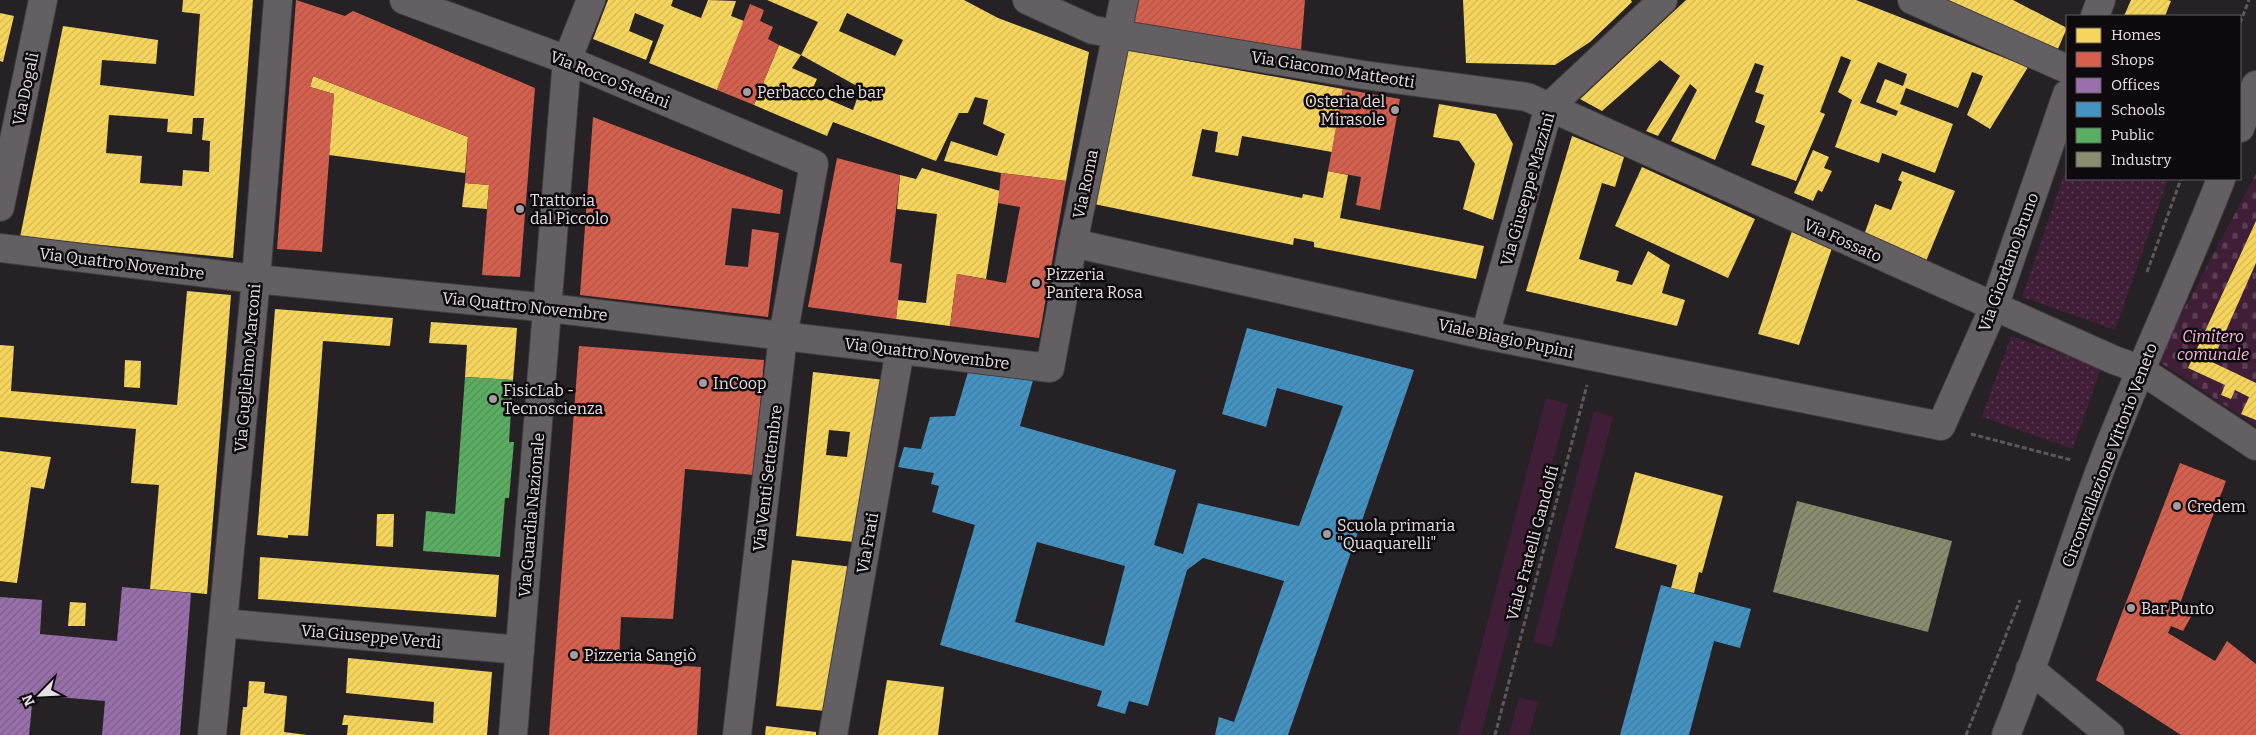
<svg xmlns="http://www.w3.org/2000/svg" width="2256" height="735" font-family="Bitter,serif">
<style>
.grass{fill:#411e37}
.cemetery{fill:url(#cemetery-stones)}
.park{fill:url(#park-dots)}
.homes{fill:url(#homes-hatch);fill-rule:evenodd}
.shops{fill:url(#shops-hatch)}
.offices{fill:url(#offices-hatch)}
.schools{fill:url(#schools-hatch);fill-rule:evenodd}
.public{fill:url(#public-hatch)}
.industry{fill:url(#industry-hatch)}
.lines{fill:none;stroke-linecap:round;stroke-linejoin:round}
.street-casing{stroke:#423d40;stroke-width:30}
.secondary-casing{stroke:#423d40;stroke-width:30}
.path{stroke:#5d595b;stroke-width:3;stroke-dasharray:5 2.5;stroke-linecap:butt}
.street{stroke:#645f62;stroke-width:28}
.secondary{stroke:#645f62;stroke-width:28}
.poi-dot{fill:#a39ca1;stroke:#0e090c;stroke-width:2}
.labels{text-anchor:middle;stroke-width:5;stroke-linejoin:round;paint-order:stroke}
.street-label{font-size:16px;fill:#e7dfe4;stroke:#0e090c}
.poi-label{font-size:16px;fill:#e7dfe4;stroke:#0e090c;text-anchor:start}
.park-label{font-size:16px;font-style:italic;fill:#fab6e3;stroke:#0e090c}
</style>
<defs>
<pattern id="cemetery-stones" width="16" height="16" patternUnits="userSpaceOnUse" patternTransform="scale(1.25)"><rect width="16" height="16" fill="#411e37"/><path d="M2 7V4a2 2 0 0 1 4 0v3zM10 15v-3a2 2 0 0 1 4 0v3z" fill="#5c3e54"/></pattern>
<pattern id="park-dots" width="8" height="8" patternUnits="userSpaceOnUse" patternTransform="scale(1.25)"><rect width="8" height="8" fill="#411e37"/><path d="M2 2h.1M6 6h.1" fill="none" stroke="#5c3e54" stroke-width="1.8" stroke-linecap="round"/></pattern>
<pattern id="homes-hatch" width="6" height="6" patternUnits="userSpaceOnUse" patternTransform="scale(1.25)"><rect width="6" height="6" fill="#f6d55c"/><path d="M-1 1l2-2M0 6l6-6M5 7l2-2" fill="none" stroke="#d3b857"/></pattern>
<pattern id="shops-hatch" width="6" height="6" patternUnits="userSpaceOnUse" patternTransform="scale(1.25)"><rect width="6" height="6" fill="#d6604d"/><path d="M-1 1l2-2M0 6l6-6M5 7l2-2" fill="none" stroke="#aa574a"/></pattern>
<pattern id="offices-hatch" width="6" height="6" patternUnits="userSpaceOnUse" patternTransform="scale(1.25)"><rect width="6" height="6" fill="#9970ab"/><path d="M-1 1l2-2M0 6l6-6M5 7l2-2" fill="none" stroke="#7c6087"/></pattern>
<pattern id="schools-hatch" width="6" height="6" patternUnits="userSpaceOnUse" patternTransform="scale(1.25)"><rect width="6" height="6" fill="#4393c3"/><path d="M-1 1l2-2M0 6l6-6M5 7l2-2" fill="none" stroke="#447b9d"/></pattern>
<pattern id="public-hatch" width="6" height="6" patternUnits="userSpaceOnUse" patternTransform="scale(1.25)"><rect width="6" height="6" fill="#5aae61"/><path d="M-1 1l2-2M0 6l6-6M5 7l2-2" fill="none" stroke="#548e58"/></pattern>
<pattern id="industry-hatch" width="6" height="6" patternUnits="userSpaceOnUse" patternTransform="scale(1.25)"><rect width="6" height="6" fill="#8c8c6e"/><path d="M-1 1l2-2M0 6l6-6M5 7l2-2" fill="none" stroke="#73725f"/></pattern>
</defs>
<rect width="100%" height="100%" fill="#262124"/>
<g class="grass">
<polygon points="1546,398 1568,404 1481,735 1458,735"/>
<polygon points="1594,411 1613,417 1552,647 1533,642"/>
<polygon points="1519,697 1538,702 1529,735 1509,735"/>
</g>
<polygon class="cemetery" points="2256,174 2256,426 2157,360"/>
<g class="park">
<polygon points="2067,166 2067,179 2168,179 2115,330 2022,297"/>
<polygon points="2011,336 2101,367 2073,449 1982,417"/>
</g>
<g class="homes">
<path d="M 183,0 L 253,0 L 233,258 L 20,237 L 63,26 L 158,40 L 156,64 L 102,60 L 100,85 L 194,96 L 200,14 L 182,12 ZM 109,115 L 168,119 L 167,132 L 192,134 L 193,118 L 204,118 L 202,140 L 210,141 L 209,172 L 183,170 L 182,186 L 140,183 L 142,156 L 106,153 Z"/>
<polygon points="608,0 673,0 671,6 701,18 708,0 736,1 731,16 744,21 717,90 649,63 664,25 635,13 629,31 653,41 646,60 593,39"/>
<path d="M 767,0 L 964,0 L 998,18 L 1089,52 L 1066,181 L 1001,173 L 944,161 L 951,141 L 997,156 L 1005,134 L 983,124 L 988,100 L 975,97 L 968,113 L 959,113 L 936,161 L 833,122 L 827,136 L 754,105 L 779,45 L 801,55 L 818,22 ZM 847,13 L 903,40 L 895,56 L 839,31 ZM 801,55 L 875,96 L 871,102 L 858,96 L 853,110 L 811,92 L 817,79 L 792,68 Z"/>
<polygon points="1463,0 1631,0 1632,2 1590,42 1555,65 1466,63"/>
<path d="M 1686,0 L 1856,0 L 2028,67 L 1990,129 L 1967,115 L 1983,76 L 1972,72 L 1958,108 L 1906,88 L 1900,104 L 1953,124 L 1935,173 L 1882,153 L 1879,163 L 1835,147 L 1852,100 L 1838,92 L 1851,60 L 1841,56 L 1820,112 L 1825,114 L 1796,181 L 1751,165 L 1765,126 L 1755,122 L 1764,95 L 1755,92 L 1764,66 L 1755,63 L 1715,160 L 1671,141 L 1697,90 L 1690,84 L 1658,136 L 1646,131 L 1680,76 L 1660,60 L 1602,111 L 1580,99 ZM 1878,62 L 1907,74 L 1903,86 L 1885,79 L 1876,102 L 1898,111 L 1896,116 L 1860,103 Z"/>
<polygon points="1947,0 2013,0 2067,28 2057,51"/>
<polygon points="2131,0 2168,0 2171,1 2165,16 2124,16"/>
<polygon points="0,13 14,16 3,62 0,61"/>
<polygon points="1127,50 1343,89 1332,152 1242,136 1238,156 1215,152 1218,132 1202,129 1192,176 1302,198 1303,194 1323,198 1328,171 1348,175 1340,218 1484,246 1476,279 1314,247 1314,242 1294,238 1293,245 1094,204"/>
<polygon points="313,76 468,137 465,173 329,155 334,94 310,87"/>
<polygon points="1439,104 1496,114 1513,144 1493,220 1463,209 1475,164 1459,141 1433,137"/>
<polygon points="1572,136 1624,157 1615,187 1602,183 1579,259 1619,271 1616,281 1632,285 1648,251 1670,265 1662,293 1685,300 1677,326 1526,291"/>
<polygon points="1813,150 1829,157 1824,168 1832,171 1822,192 1818,190 1813,201 1794,193"/>
<polygon points="1642,167 1755,219 1728,278 1615,226"/>
<polygon points="922,168 1000,191 986,279 957,274 950,326 896,319 898,300 926,303 937,214 897,209 900,175 916,179"/>
<polygon points="1902,171 1955,191 1924,266 1863,238 1875,204 1891,210 1902,182 1898,180"/>
<polygon points="465,183 489,185 487,209 462,207"/>
<polygon points="2256,221 2256,263 2212,362 2256,383 2256,420 2241,414 2249,397 2235,390 2231,399 2221,395 2225,385 2188,368"/>
<polygon points="1792,231 1832,248 1799,345 1758,334"/>
<polygon points="187,291 231,295 207,594 150,589 159,485 131,483 136,429 0,417 0,345 14,346 11,391 177,405"/>
<polygon points="275,309 393,318 390,346 323,341 308,536 288,535 288,538 257,535"/>
<polygon points="431,322 517,328 513,380 465,377 467,345 429,343"/>
<polygon points="125,360 141,361 140,388 124,387"/>
<path d="M 813,372 L 885,380 L 854,542 L 796,536 ZM 829,430 L 850,432 L 847,457 L 826,455 Z"/>
<polygon points="0,451 51,457 44,489 31,487 17,583 0,581"/>
<polygon points="1635,472 1723,496 1702,573 1699,572 1694,593 1671,588 1677,565 1615,548"/>
<polygon points="377,514 394,514 393,547 376,546"/>
<polygon points="260,557 499,575 496,617 258,599"/>
<polygon points="792,560 853,567 825,711 776,706"/>
<polygon points="70,602 86,603 85,626 68,626"/>
<polygon points="348,658 492,672 487,735 347,735 348,725 342,725 344,715 433,723 434,702 346,693"/>
<polygon points="887,680 944,687 938,735 878,735"/>
<polygon points="249,681 265,682 264,693 287,696 284,732 307,735 240,735 243,707 247,707"/>
<polygon points="766,726 816,732 816,735 765,735"/>
</g>
<g class="shops">
<polygon points="296,0 345,16 353,11 535,88 520,277 482,275 489,185 465,183 468,137 313,76 310,87 334,94 322,252 277,249"/>
<polygon points="1131,0 1305,0 1301,50 1125,23"/>
<polygon points="750,4 764,10 760,21 773,27 768,39 779,45 754,105 717,90"/>
<polygon points="1343,89 1400,99 1380,210 1356,205 1361,177 1328,171"/>
<polygon points="593,117 783,190 780,214 732,208 725,265 748,267 752,229 779,233 768,317 580,295"/>
<polygon points="837,158 900,175 890,262 902,264 896,319 808,307"/>
<polygon points="1001,173 1066,181 1039,338 950,326 957,274 1006,283 1020,207 998,203"/>
<polygon points="579,346 764,360 754,475 685,469 673,619 621,617 619,662 701,667 697,735 549,735"/>
<polygon points="2180,463 2226,481 2179,606 2193,613 2183,631 2171,626 2168,633 2215,661 2227,641 2256,664 2256,735 2181,735 2096,680"/>
</g>
<polygon class="offices" points="122,587 191,593 180,735 102,735 105,701 33,695 29,735 0,735 0,597 42,600 40,634 117,641"/>
<g class="schools">
<path d="M 1247,328 L 1414,370 L 1288,735 L 1215,735 L 1219,717 L 1234,722 L 1284,581 L 1203,558 L 1187,570 L 1148,706 L 1129,701 L 1125,714 L 1097,706 L 1102,691 L 940,645 L 975,525 L 932,512 L 939,486 L 931,484 L 934,473 L 898,467 L 904,447 L 921,449 L 930,417 L 955,416 L 968,372 L 1034,377 L 1020,426 L 1176,470 L 1154,545 L 1183,554 L 1198,503 L 1299,526 L 1343,406 L 1277,388 L 1266,427 L 1222,414 ZM 1037,542 L 1125,566 L 1104,646 L 1015,622 Z"/>
<polygon points="1661,585 1751,609 1740,648 1714,641 1689,735 1620,735"/>
</g>
<polygon class="public" points="465,377 513,380 509,442 514,442 509,498 505,498 500,557 423,551 426,511 455,514"/>
<polygon class="industry" points="1797,501 1952,541 1928,632 1773,592"/>
<g class="lines">
<defs>
<g id="street">
<polyline points="404,0 567,60 814,164 783,336 737,735"/>
<polyline points="1027,0 1093,30 1364,75 1527,97 2114,360 2139,369"/>
<polyline points="1912,0 2067,69"/>
<polyline points="2095,16 2101,0"/>
<polyline points="0,207 43,0"/>
<polyline points="1073,243 1485,335 1941,426 1994,307 2067,94"/>
<polyline points="0,248 256,279 549,308 1050,368 1073,243 1124,0"/>
<polyline points="1485,335 1549,107 1663,0"/>
<polyline points="223,623 520,650"/>
<polyline points="2030,669 2110,735"/>
<polyline points="212,735 256,279 278,0"/>
<polyline points="513,735 567,60 591,0"/>
<polyline points="833,735 900,350"/>
</g>
<g id="secondary">
<polyline points="2240,128 2256,85"/>
<polyline points="2139,369 2256,446"/>
<path d="M 2006,735 C 2042,647 2068,554 2102,465 C 2139,368 2184,275 2221,179"/>
</g>
</defs>
<use href="#street" class="street-casing"/>
<use href="#secondary" class="secondary-casing"/>
<g class="path">
<polyline points="2240,23 2249,0"/>
<polyline points="2147,272 2181,179"/>
<polyline points="1971,434 2071,460"/>
<polyline points="1495,735 1587,385"/>
<polyline points="1966,735 2020,600"/>
</g>
<use href="#street" class="street"/>
<use href="#secondary" class="secondary"/>
</g>
<g class="poi-dot">
<circle cx="747" cy="92" r="5"/>
<circle cx="1395" cy="110" r="5"/>
<circle cx="520" cy="209" r="5"/>
<circle cx="1036" cy="283" r="5"/>
<circle cx="703" cy="383" r="5"/>
<circle cx="493" cy="399" r="5"/>
<circle cx="2177" cy="506" r="5"/>
<circle cx="1327" cy="534" r="5"/>
<circle cx="2131" cy="608" r="5"/>
<circle cx="574" cy="655" r="5"/>
</g>
<g class="labels">
<g class="street-label">
<text transform="translate(1333 69) rotate(9)" y="6">Via Giacomo Matteotti</text>
<text transform="translate(610 79) rotate(22)" y="6">Via Rocco Stefani</text>
<text transform="translate(25 89) rotate(-78)" y="6">Via Dogali</text>
<text transform="translate(1085 184) rotate(-78)" y="6">Via Roma</text>
<text transform="translate(1527 189) rotate(-74)" y="6">Via Giuseppe Mazzini</text>
<text transform="translate(1843 240) rotate(24)" y="6">Via Fossato</text>
<text transform="translate(2008 262) rotate(-70)" y="6">Via Giordano Bruno</text>
<text transform="translate(122 263) rotate(7)" y="6">Via Quattro Novembre</text>
<text transform="translate(525 306) rotate(6)" y="6">Via Quattro Novembre</text>
<text transform="translate(1506 338) rotate(12)" y="6">Viale Biagio Pupini</text>
<text transform="translate(927 353) rotate(7)" y="6">Via Quattro Novembre</text>
<text transform="translate(247 368) rotate(-85)" y="6">Via Guglielmo Marconi</text>
<text transform="translate(2109 455) rotate(-69)" y="6">Circonvallazione Vittorio Veneto</text>
<text transform="translate(767 478) rotate(-83)" y="6">Via Venti Settembre</text>
<text transform="translate(531 515) rotate(-85)" y="6">Via Guardia Nazionale</text>
<text transform="translate(867 543) rotate(-80)" y="6">Via Frati</text>
<text transform="translate(1532 543) rotate(-75)" y="6">Viale Fratelli Gandolfi</text>
<text transform="translate(371 636) rotate(5)" y="6">Via Giuseppe Verdi</text>
</g>
<g class="poi-label">
<text x="757" y="98">Perbacco che bar</text>
<text x="1385" y="107" text-anchor="end">Osteria del<tspan x="1385" dy="18">Mirasole</tspan></text>
<text x="530" y="206">Trattoria<tspan x="530" dy="18">dal Piccolo</tspan></text>
<text x="1046" y="280">Pizzeria<tspan x="1046" dy="18">Pantera Rosa</tspan></text>
<text x="713" y="389">InCoop</text>
<text x="503" y="396">FisicLab -<tspan x="503" dy="18">Tecnoscienza</tspan></text>
<text x="2187" y="512">Credem</text>
<text x="1337" y="531">Scuola primaria<tspan x="1337" dy="18">"Quaquarelli"</tspan></text>
<text x="2141" y="614">Bar Punto</text>
<text x="584" y="661">Pizzeria Sangiò</text>
</g>
<g class="park-label">
<text x="2213" y="342">Cimitero<tspan x="2213" dy="18">comunale</tspan></text>
</g>
</g>
<rect x="2066" y="15" width="175" height="165" fill="#0e090c" stroke="#655f62"/>
<rect x="2076" y="28" width="25" height="15" fill="#f6d55c" stroke="#655f62"/>
<text x="2111" y="40" font-size="15" fill="#e7dfe4">Homes</text>
<rect x="2076" y="52" width="25" height="15" fill="#d6604d" stroke="#655f62"/>
<text x="2111" y="65" font-size="15" fill="#e7dfe4">Shops</text>
<rect x="2076" y="78" width="25" height="15" fill="#9970ab" stroke="#655f62"/>
<text x="2111" y="90" font-size="15" fill="#e7dfe4">Offices</text>
<rect x="2076" y="102" width="25" height="15" fill="#4393c3" stroke="#655f62"/>
<text x="2111" y="115" font-size="15" fill="#e7dfe4">Schools</text>
<rect x="2076" y="128" width="25" height="15" fill="#5aae61" stroke="#655f62"/>
<text x="2111" y="140" font-size="15" fill="#e7dfe4">Public</text>
<rect x="2076" y="152" width="25" height="15" fill="#8c8c6e" stroke="#655f62"/>
<text x="2111" y="165" font-size="15" fill="#e7dfe4">Industry</text>
<g transform="translate(40 695) rotate(246)" stroke="#0e090c" stroke-width="4" paint-order="stroke">
<path d="M0-4L9 19L0 12L-9 19Z" fill="#e7dfe4"/>
<text y="-8" font-size="14" font-weight="bold" text-anchor="middle" fill="#e7dfe4">N</text>
</g>
</svg>
